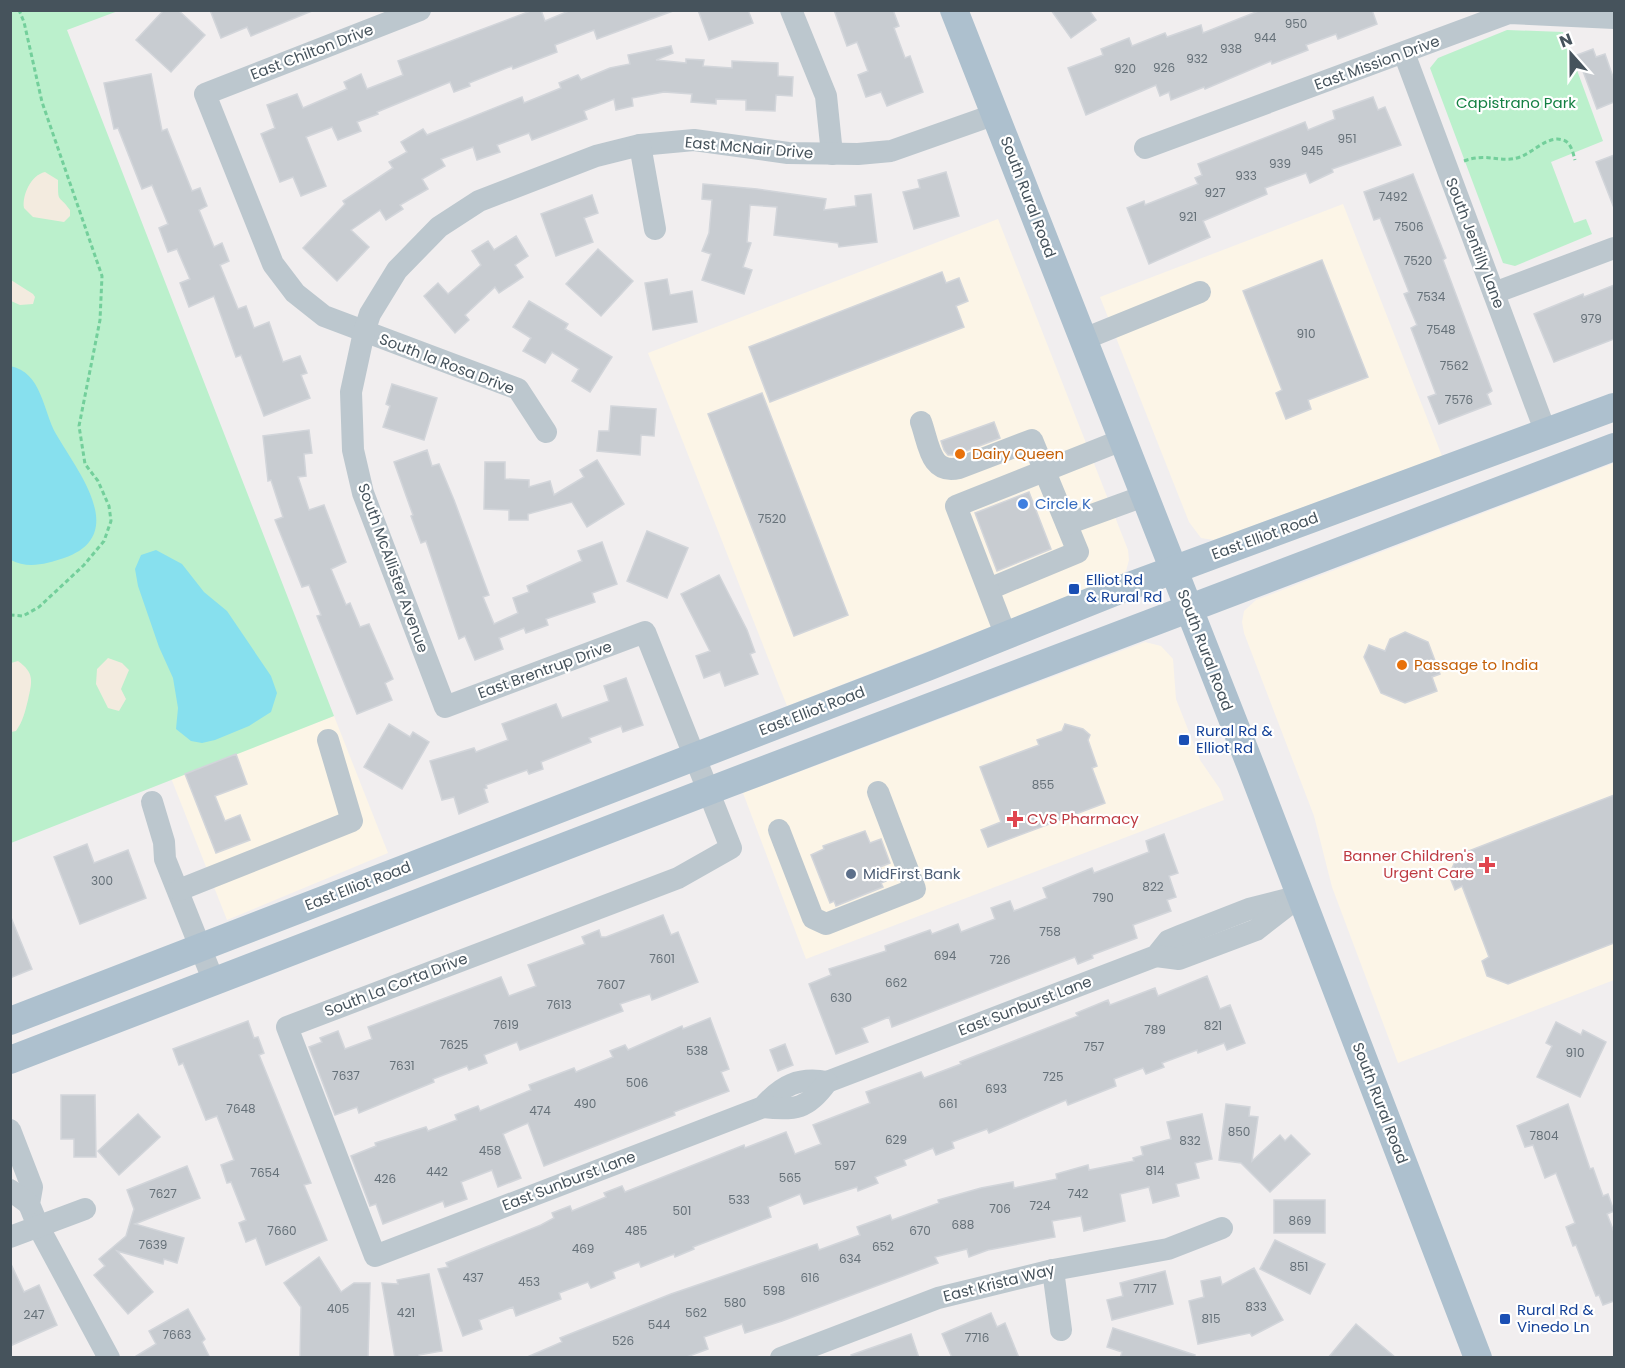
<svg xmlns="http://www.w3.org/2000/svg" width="1625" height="1368" font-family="Poppins,sans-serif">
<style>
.commercial{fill:#fcf5e7}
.green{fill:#bbf0cc}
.sand{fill:#f3ebdf}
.water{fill:#87e0ee}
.building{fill:#c8ccd1;stroke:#d2d5da;stroke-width:1.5}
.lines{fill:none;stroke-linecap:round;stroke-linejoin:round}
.path{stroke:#73cf9b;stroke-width:3;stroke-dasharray:4.5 3;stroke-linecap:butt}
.minor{stroke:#bcc7ce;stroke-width:22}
.major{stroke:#adc0ce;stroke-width:28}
.food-dot{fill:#e8710a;stroke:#fff;stroke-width:2}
.shop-dot{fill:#3f7fe0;stroke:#fff;stroke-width:2}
.transit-dot{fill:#1a4fb4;stroke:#fff;stroke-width:2}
.health-dot{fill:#e0444e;stroke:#fff;stroke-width:2}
.service-dot{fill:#5c6f8a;stroke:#fff;stroke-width:2}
.labels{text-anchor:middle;stroke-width:4.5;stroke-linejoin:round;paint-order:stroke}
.number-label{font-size:12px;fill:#667179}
.street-label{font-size:15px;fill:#46535c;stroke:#fff}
.park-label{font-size:15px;fill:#148043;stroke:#fff}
.food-label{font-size:15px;fill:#c56008;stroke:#fff;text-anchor:start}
.shop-label{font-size:15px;fill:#366cbe;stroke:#fff;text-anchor:start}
.transit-label{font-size:15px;fill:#164399;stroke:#fff;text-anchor:start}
.health-label{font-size:15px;fill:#be3a42;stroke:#fff;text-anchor:start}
.service-label{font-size:15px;fill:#4e5e75;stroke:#fff;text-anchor:start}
</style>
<rect width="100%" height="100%" fill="#f1eeef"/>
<g class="commercial">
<polygon points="1343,204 1442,456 1214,540 1201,538 1189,522 1100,297"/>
<polygon points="998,219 1128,550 1129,560 1126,571 1119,577 787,706 648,353"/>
<polygon points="1614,463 1614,980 1398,1063 1332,887 1314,816 1244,633 1242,622 1244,611 1256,600"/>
<polygon points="1145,642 1161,646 1173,659 1176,699 1200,760 1220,789 1224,800 806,959 743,793"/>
<polygon points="334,716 388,853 227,920 171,778"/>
</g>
<g class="green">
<polygon points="11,11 118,11 67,30 334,716 11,843"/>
<polygon points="1507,30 1563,32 1603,141 1551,162 1574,223 1586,219 1592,234 1515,266 1503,263 1430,68 1438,58"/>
</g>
<g class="sand">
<path d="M 45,172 L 58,180 C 58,205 58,193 70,210 L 70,216 L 64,222 L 33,217 L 24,208 C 22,195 31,175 45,172 Z"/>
<polygon points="11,280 33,294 35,297 33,304 20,305 11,301"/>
<polygon points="108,658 122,663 129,670 121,689 126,699 119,711 108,708 96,684 97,669"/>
<path d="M 18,661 C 35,673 32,682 28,700 C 25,712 23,721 16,731 L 11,732 L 11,663 Z"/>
</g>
<g class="water">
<path d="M 10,366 C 42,372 43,411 56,434 C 78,472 130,535 64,558 C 47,564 27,569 11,560 Z"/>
<polygon points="156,550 182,564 204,592 227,611 271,676 277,693 271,712 249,726 215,740 202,743 191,741 176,729 178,708 173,678 159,647 138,586 135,569 141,555"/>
</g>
<g class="building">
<polygon points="164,10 178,10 205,35 171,72 136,40"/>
<polygon points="210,10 312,10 312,11 251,36 247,27 221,38"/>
<polygon points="533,10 541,10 545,21 571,10 673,11 597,39 594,30 555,45 557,52 513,69 512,66 469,83 470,86 454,92 450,82 377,112 378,114 357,122 361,131 338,140 332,127 306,137 326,186 301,196 293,177 280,182 261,134 275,128 267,105 297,94 303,108 347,89 344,82 361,74 367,89 403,75 398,61"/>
<polygon points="698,10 748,10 753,23 709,40"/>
<polygon points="834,10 893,10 899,26 894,28 905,58 910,56 923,92 887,106 881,92 866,97 858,75 868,71 857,42 847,46"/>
<polygon points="1051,10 1089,10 1096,20 1071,38"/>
<polygon points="1261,10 1372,10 1377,24 1338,39 1336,34 1306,45 1308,50 1272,64 1271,61 1205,89 1204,87 1171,100 1169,92 1160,96 1156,85 1086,115 1068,68 1103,55 1101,49 1129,38 1132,46 1165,33 1167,37 1201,25 1203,33"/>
<polygon points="671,46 673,53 656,60 686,63 686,59 704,60 703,66 732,68 732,61 778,63 778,76 793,77 792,96 776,95 775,111 746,110 746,100 716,99 716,104 691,102 692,94 664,92 632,98 633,106 616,110 614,99 584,111 587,119 532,140 529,133 497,145 500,152 477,160 473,147 441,159 445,166 422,179 428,189 400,205 403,209 386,220 380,210 351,230 369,247 337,281 303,248 345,204 343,201 393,168 389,162 407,152 401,142 423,129 427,135 522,97 524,103 561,88 559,83 578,75 581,80 610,68 630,64 628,55"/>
<polygon points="1593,49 1596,57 1605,54 1614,80 1614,102 1597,109 1577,55"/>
<polygon points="151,74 162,131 167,129 192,191 200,188 207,206 199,210 214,247 222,243 229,261 220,265 238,309 246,306 254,328 269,322 283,362 300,356 307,373 301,375 310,398 264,416 241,355 236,357 214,296 189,307 180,283 190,279 177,249 168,252 159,228 168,224 152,185 142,189 118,128 114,129 104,83"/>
<polygon points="1373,97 1378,110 1385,107 1401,145 1332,169 1333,172 1310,183 1306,173 1265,188 1267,194 1203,221 1210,237 1149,264 1127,208 1144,201 1145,205 1198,184 1195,178 1202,175 1198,164 1305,122 1308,130 1335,119 1333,111"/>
<polygon points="1614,155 1614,208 1596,162"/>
<polygon points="946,172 959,216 914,229 903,192 920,188 918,180"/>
<polygon points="1413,174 1446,258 1443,260 1492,391 1487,394 1491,404 1439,424 1428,397 1436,394 1411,328 1417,325 1404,294 1409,292 1380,218 1374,220 1364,192"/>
<polygon points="703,184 757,189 826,199 824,210 856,206 855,196 871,194 877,242 839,247 838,243 774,235 777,207 750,205 747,242 751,243 743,267 752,270 744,294 702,280 711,254 702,251 709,233 712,200 702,199"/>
<polygon points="592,195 598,213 584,218 593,242 556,256 541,214"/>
<polygon points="516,236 528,256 515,265 523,277 499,293 495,287 465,315 469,320 455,333 424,296 438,283 448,294 481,265 472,251 488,241 494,250"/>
<polygon points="598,249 633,281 601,316 566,284"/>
<polygon points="1322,260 1368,377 1308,400 1311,409 1286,419 1276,393 1282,390 1243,291"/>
<polygon points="942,272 946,283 959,278 968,301 956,306 964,327 770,402 749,347"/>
<polygon points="667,279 670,295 692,291 697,322 653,330 645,283"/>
<polygon points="1614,285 1614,339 1554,362 1534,314 1583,294 1584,297"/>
<polygon points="529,301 568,324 565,329 612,357 590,392 572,381 579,369 552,352 545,363 523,351 531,338 513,327"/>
<polygon points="392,384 437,398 424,440 383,427 390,406 386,404"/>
<polygon points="762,393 848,615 794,636 708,414"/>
<polygon points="611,406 656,409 654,436 641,435 640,455 597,451 599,431 609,431"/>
<polygon points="994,422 1000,438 956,455 948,455 944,450 941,441"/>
<polygon points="309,430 312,453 304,454 306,476 298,477 309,510 324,505 346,562 331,569 346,605 350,603 360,627 369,624 393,679 385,683 392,700 357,714 317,616 321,615 309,585 302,587 275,520 283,517 271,480 268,481 263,436"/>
<polygon points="427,450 432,466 439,464 454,500 489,595 483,597 494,624 518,613 513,598 529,592 527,586 582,561 578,551 602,542 617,584 592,593 595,602 546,619 548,625 526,633 524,628 499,638 503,649 475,660 465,636 459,639 426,541 421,543 411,516 413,515 394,462"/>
<polygon points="597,460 624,504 587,527 572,502 528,514 528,520 509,520 509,510 484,509 485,462 505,462 505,479 529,480 529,487 550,481 554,495 584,477 580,470"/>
<polygon points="1029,492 1051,549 997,571 975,513"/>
<polygon points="647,531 688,548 667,598 627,581"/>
<polygon points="719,575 747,630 755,652 750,654 758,674 725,686 720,672 704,678 696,656 710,651 681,594"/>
<polygon points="1405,632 1428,642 1440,674 1432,677 1437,691 1405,703 1381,693 1364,657 1369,645 1385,651 1390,639"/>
<polygon points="626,678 643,725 623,732 621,726 589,738 591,742 541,762 543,769 529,774 527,770 486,785 487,788 484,789 488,802 459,814 454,797 442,800 430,761 474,748 476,752 508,740 502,724 556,704 562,718 609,701 604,686"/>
<polygon points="389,724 410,737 413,732 429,742 402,789 364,767"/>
<polygon points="1065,724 1083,729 1090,735 1088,740 1097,766 1092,768 1105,803 988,847 981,830 1001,822 980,767 1039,745 1037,740 1062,731"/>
<polygon points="236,754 247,784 215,796 225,821 240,815 250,840 216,853 185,774"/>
<polygon points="1614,795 1614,943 1508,984 1487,976 1482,961 1489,957 1462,886 1455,890 1449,875 1458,855"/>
<polygon points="865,831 870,843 881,839 890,863 880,867 886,881 881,883 883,887 836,906 834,901 830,903 811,855 824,849 823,846"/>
<polygon points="1164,834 1178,873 1169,876 1176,897 1167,900 1171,911 1133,925 1137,938 1092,955 1093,958 1078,964 1075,957 892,1027 889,1017 862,1028 868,1042 836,1054 809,984 831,975 829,969 886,951 885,946 930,930 932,934 958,924 961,932 995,919 991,908 1010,901 1014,911 1047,898 1043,888 1092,868 1094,873 1149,852 1146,841"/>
<polygon points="87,844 94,863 128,850 146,898 80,924 54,857"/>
<polygon points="10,915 32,969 10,978"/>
<polygon points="663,915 671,935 678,932 698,982 652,1000 650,994 620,1004 623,1011 520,1050 517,1042 484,1055 487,1063 469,1070 467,1066 433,1079 434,1082 359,1113 357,1107 335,1115 309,1047 322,1042 320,1038 338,1031 345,1049 372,1039 368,1027 501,977 509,996 536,986 528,965 585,944 582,937 599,930 601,937 606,937"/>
<polygon points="1207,976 1220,1009 1230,1005 1245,1043 1227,1050 1224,1043 1198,1053 1197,1050 1162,1063 1164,1067 1146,1074 1143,1068 1114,1079 1116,1086 1068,1105 1066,1100 989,1133 987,1129 952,1142 954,1148 936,1155 933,1148 904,1160 906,1165 875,1177 878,1183 858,1191 857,1187 804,1204 800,1194 768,1207 771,1217 693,1247 694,1249 675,1257 674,1254 641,1267 639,1262 613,1272 615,1278 591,1288 588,1282 559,1293 561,1299 516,1316 513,1307 479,1320 482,1329 463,1336 438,1269 448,1267 446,1263 541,1225 554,1218 552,1213 570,1206 572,1211 606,1197 604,1193 622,1186 625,1192 744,1145 745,1148 786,1132 795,1154 821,1144 813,1125 870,1103 866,1092 921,1072 924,1078 961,1064 960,1062 1078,1016 1076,1013 1108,1000 1110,1005 1155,988 1158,996"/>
<polygon points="710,1018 729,1069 721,1072 729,1091 674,1112 675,1115 544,1166 528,1123 503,1134 521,1178 498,1187 492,1170 461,1182 467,1199 445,1207 443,1201 383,1224 376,1204 370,1206 351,1156 376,1146 375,1143 426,1127 428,1131 457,1120 455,1115 478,1106 480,1111 531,1090 529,1085 574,1068 576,1072 613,1057 610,1051 625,1045 628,1050 682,1026 683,1029"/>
<polygon points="248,1021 254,1038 258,1037 264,1053 259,1055 311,1183 304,1185 327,1240 266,1265 256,1238 246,1242 239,1223 246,1220 231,1182 227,1183 221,1165 234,1160 217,1116 206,1120 183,1063 179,1065 173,1049"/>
<polygon points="1556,1022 1581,1035 1583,1030 1606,1042 1580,1097 1537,1077 1552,1046 1546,1043"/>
<polygon points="785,1044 793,1065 778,1071 770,1050"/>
<polygon points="61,1095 95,1095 96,1157 74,1157 74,1139 61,1139"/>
<polygon points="1226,1104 1250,1107 1249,1116 1258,1117 1252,1161 1280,1135 1285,1141 1291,1135 1310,1154 1270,1192 1241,1163 1219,1160"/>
<polygon points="1568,1104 1590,1169 1593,1168 1603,1196 1608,1194 1614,1211 1607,1214 1614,1232 1614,1301 1603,1305 1599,1295 1596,1296 1576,1245 1573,1246 1566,1227 1575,1223 1556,1173 1545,1178 1533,1145 1525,1147 1517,1126"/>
<polygon points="138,1114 160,1137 119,1175 98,1151"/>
<polygon points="1202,1114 1212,1159 1195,1163 1199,1178 1176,1184 1179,1196 1153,1203 1149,1187 1120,1194 1125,1221 1084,1231 1081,1216 1052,1221 1055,1237 988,1250 969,1257 967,1249 935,1257 938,1263 782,1321 745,1333 742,1324 704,1337 708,1349 684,1358 525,1358 562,1342 560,1338 671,1294 817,1244 819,1250 860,1235 857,1227 890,1215 892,1220 939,1203 938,1200 981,1188 1013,1182 1014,1188 1057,1179 1056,1174 1088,1165 1089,1170 1134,1161 1133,1158 1143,1155 1141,1147 1171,1139 1167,1122"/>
<polygon points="187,1166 200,1198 135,1224 184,1238 177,1263 164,1259 163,1264 117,1251 153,1292 128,1314 94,1275 105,1266 99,1259 126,1236 134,1209 127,1190"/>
<rect x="1274" y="1200" width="51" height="33"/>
<polygon points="1275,1240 1325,1264 1310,1294 1260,1269"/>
<polygon points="319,1257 341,1292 354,1283 370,1283 368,1358 300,1358 301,1307 284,1283"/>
<polygon points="10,1262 24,1292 39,1285 57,1325 10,1346"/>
<polygon points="1254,1268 1283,1320 1252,1336 1250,1333 1198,1344 1189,1301 1204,1297 1201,1281 1220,1277 1222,1285"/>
<polygon points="1165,1271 1173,1304 1112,1320 1107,1300 1123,1296 1120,1283"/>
<polygon points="429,1274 442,1351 419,1355 419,1358 395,1358 382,1283 398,1284 397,1280"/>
<polygon points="188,1309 205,1339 202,1342 210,1358 133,1358 156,1344 149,1331"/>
<polygon points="991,1313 997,1327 1005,1323 1019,1358 952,1358 942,1334"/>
<polygon points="1356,1324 1396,1358 1328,1358"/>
<polygon points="1113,1328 1195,1355 1194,1358 1120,1358 1122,1352 1107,1347"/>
<polygon points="911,1334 919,1358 852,1358 851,1355"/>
</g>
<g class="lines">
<g class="path">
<path d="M 1464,161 C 1488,152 1500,164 1520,157 C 1534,152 1548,135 1563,140 C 1571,142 1573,153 1575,160"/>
<polyline points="10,615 23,616 39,607 84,565 104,541 111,521 109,506 98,481 85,464 79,426 100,320 102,276 42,102 24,22 19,10"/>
</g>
<g class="minor">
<polyline points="420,10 205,94 273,264 295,293 324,316 518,389 546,432"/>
<polyline points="791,10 826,96 832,154"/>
<polyline points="1404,53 1546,433"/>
<path d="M 996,114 L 891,151 L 858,154 L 788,153 L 694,140 L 640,145 L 596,156 L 479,201 L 439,227 L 397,270 L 370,314 L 364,332 L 351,392 L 353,450 L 363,493 L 445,707 L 645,632 L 731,848 L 678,878 L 287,1027 L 375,1256 L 763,1107 C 782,1085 799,1077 827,1082 L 1156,956 L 1168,941 L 1180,936 L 1249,909 L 1300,896"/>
<polyline points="640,145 655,229"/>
<polyline points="1145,148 1509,13 1614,18"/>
<polyline points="1494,293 1614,248"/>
<polyline points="1084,339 1200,292"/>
<path d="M 921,422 C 929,444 930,475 959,468 L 1032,440 L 1078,552 L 989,589"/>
<polyline points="1067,524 1144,496"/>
<polyline points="1006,636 956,506 1122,440"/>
<polyline points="152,802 164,842 165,859 214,982"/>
<polyline points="779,830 813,918 826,924 915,889 878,792"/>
<polyline points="179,890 352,821 328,740"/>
<polyline points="1156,956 1179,959 1256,930 1292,902"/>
<path d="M 763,1107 C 795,1111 808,1109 827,1082"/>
<polyline points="10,1130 32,1187 29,1204 38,1226 109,1358"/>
<polyline points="10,1190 29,1204"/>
<polyline points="10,1237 85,1209"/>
<polyline points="1053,1270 1061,1330"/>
<polyline points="781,1358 938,1298 1053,1270 1168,1249 1222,1228"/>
</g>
<g class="major">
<polyline points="954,10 1250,764 1478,1358"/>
<polyline points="10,1021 930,666 1127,587 1614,407"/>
<polyline points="10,1060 727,784 1614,447"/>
</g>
</g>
<g class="food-dot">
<circle cx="960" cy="454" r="6"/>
<circle cx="1402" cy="665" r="6"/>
</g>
<circle class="shop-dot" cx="1023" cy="504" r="6"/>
<g class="transit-dot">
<rect x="1068" y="583" width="12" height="12" rx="3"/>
<rect x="1178" y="734" width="12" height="12" rx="3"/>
<rect x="1499" y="1313" width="12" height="12" rx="3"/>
</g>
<g class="health-dot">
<path d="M1012 810h6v6h6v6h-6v6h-6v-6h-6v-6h6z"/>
<path d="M1484 856h6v6h6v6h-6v6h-6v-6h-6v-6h6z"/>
</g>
<circle class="service-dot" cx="851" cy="874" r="6"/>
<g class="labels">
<g class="number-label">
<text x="1296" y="28">950</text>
<text x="1265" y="42">944</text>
<text x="1231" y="53">938</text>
<text x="1197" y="63">932</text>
<text x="1164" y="72">926</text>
<text x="1125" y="73">920</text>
<text x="1347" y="143">951</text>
<text x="1312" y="155">945</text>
<text x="1280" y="168">939</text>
<text x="1246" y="180">933</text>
<text x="1215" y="197">927</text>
<text x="1393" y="201">7492</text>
<text x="1188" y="221">921</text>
<text x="1409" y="231">7506</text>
<text x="1418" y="265">7520</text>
<text x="1431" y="301">7534</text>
<text x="1591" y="323">979</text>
<text x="1441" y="334">7548</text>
<text x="1306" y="338">910</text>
<text x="1454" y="370">7562</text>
<text x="1459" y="404">7576</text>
<text x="772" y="523">7520</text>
<text x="1043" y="789">855</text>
<text x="102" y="885">300</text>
<text x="1153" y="891">822</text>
<text x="1103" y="902">790</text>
<text x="1050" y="936">758</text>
<text x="945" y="960">694</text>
<text x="662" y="963">7601</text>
<text x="1000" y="964">726</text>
<text x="896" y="987">662</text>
<text x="611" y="989">7607</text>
<text x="841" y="1002">630</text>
<text x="559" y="1009">7613</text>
<text x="506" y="1029">7619</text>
<text x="1213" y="1030">821</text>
<text x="1155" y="1034">789</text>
<text x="454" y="1049">7625</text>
<text x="1094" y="1051">757</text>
<text x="697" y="1055">538</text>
<text x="1575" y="1057">910</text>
<text x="402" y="1070">7631</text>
<text x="346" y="1080">7637</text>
<text x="1053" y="1081">725</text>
<text x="637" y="1087">506</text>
<text x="996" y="1093">693</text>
<text x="585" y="1108">490</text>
<text x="948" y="1108">661</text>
<text x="241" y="1113">7648</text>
<text x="540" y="1115">474</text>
<text x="1239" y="1136">850</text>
<text x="1544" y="1140">7804</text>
<text x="896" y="1144">629</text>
<text x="1190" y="1145">832</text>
<text x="490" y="1155">458</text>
<text x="845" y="1170">597</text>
<text x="1155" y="1175">814</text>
<text x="437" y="1176">442</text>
<text x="265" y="1177">7654</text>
<text x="790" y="1182">565</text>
<text x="385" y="1183">426</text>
<text x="163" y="1198">7627</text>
<text x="1078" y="1198">742</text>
<text x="739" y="1204">533</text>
<text x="1040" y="1210">724</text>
<text x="1000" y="1213">706</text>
<text x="682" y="1215">501</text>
<text x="1300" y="1225">869</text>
<text x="963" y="1229">688</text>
<text x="282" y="1235">7660</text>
<text x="636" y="1235">485</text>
<text x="920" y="1235">670</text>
<text x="153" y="1249">7639</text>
<text x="883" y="1251">652</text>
<text x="583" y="1253">469</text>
<text x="850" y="1263">634</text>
<text x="1299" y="1271">851</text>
<text x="473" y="1282">437</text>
<text x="810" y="1282">616</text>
<text x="529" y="1286">453</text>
<text x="1145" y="1293">7717</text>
<text x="774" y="1295">598</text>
<text x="735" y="1307">580</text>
<text x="1256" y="1311">833</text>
<text x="338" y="1313">405</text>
<text x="406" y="1317">421</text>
<text x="696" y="1317">562</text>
<text x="34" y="1319">247</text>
<text x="1211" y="1323">815</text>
<text x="659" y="1329">544</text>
<text x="177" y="1339">7663</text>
<text x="977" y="1342">7716</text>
<text x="623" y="1345">526</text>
</g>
<g class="street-label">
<text transform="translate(312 52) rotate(-21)" y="5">East Chilton Drive</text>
<text transform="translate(1377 63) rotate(-20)" y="5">East Mission Drive</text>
<text transform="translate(749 148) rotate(5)" y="5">East McNair Drive</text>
<text transform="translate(1028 197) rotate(69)" y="5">South Rural Road</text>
<text transform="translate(1475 243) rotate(69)" y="5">South Jentilly Lane</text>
<text transform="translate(447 364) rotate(21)" y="5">South la Rosa Drive</text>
<text transform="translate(1265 536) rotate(-20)" y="5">East Elliot Road</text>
<text transform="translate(393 568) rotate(70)" y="5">South McAllister Avenue</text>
<text transform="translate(1205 650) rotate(69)" y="5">South Rural Road</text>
<text transform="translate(545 670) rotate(-20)" y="5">East Brentrup Drive</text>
<text transform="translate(812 711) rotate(-21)" y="5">East Elliot Road</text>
<text transform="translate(358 886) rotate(-21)" y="5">East Elliot Road</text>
<text transform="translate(396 985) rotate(-21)" y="5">South La Corta Drive</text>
<text transform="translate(1025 1006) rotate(-21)" y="5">East Sunburst Lane</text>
<text transform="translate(1380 1103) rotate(69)" y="5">South Rural Road</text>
<text transform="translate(569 1181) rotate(-21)" y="5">East Sunburst Lane</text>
<text transform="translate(999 1283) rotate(-14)" y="5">East Krista Way</text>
</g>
<g class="park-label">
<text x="1516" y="108">Capistrano Park</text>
</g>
<g class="food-label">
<text x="972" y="459">Dairy Queen</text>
<text x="1414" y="670">Passage to India</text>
</g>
<g class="shop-label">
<text x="1035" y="509">Circle K</text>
</g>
<g class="transit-label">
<text x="1086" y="585">Elliot Rd<tspan x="1086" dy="17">&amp; Rural Rd</tspan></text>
<text x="1196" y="736">Rural Rd &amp;<tspan x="1196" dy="17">Elliot Rd</tspan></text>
<text x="1517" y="1315">Rural Rd &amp;<tspan x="1517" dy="17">Vinedo Ln</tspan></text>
</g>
<g class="health-label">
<text x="1027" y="824">CVS Pharmacy</text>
<text x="1474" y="861" text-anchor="end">Banner Children's<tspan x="1474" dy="17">Urgent Care</tspan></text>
</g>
<g class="service-label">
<text x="863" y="879">MidFirst Bank</text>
</g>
</g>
<rect width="1625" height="1368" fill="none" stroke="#46535c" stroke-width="24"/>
<g transform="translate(1571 54) rotate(339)" stroke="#ffffff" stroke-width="4.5" paint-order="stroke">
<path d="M0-4.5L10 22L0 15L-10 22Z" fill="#46535c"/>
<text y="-9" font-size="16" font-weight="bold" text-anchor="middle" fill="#46535c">N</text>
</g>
</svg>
